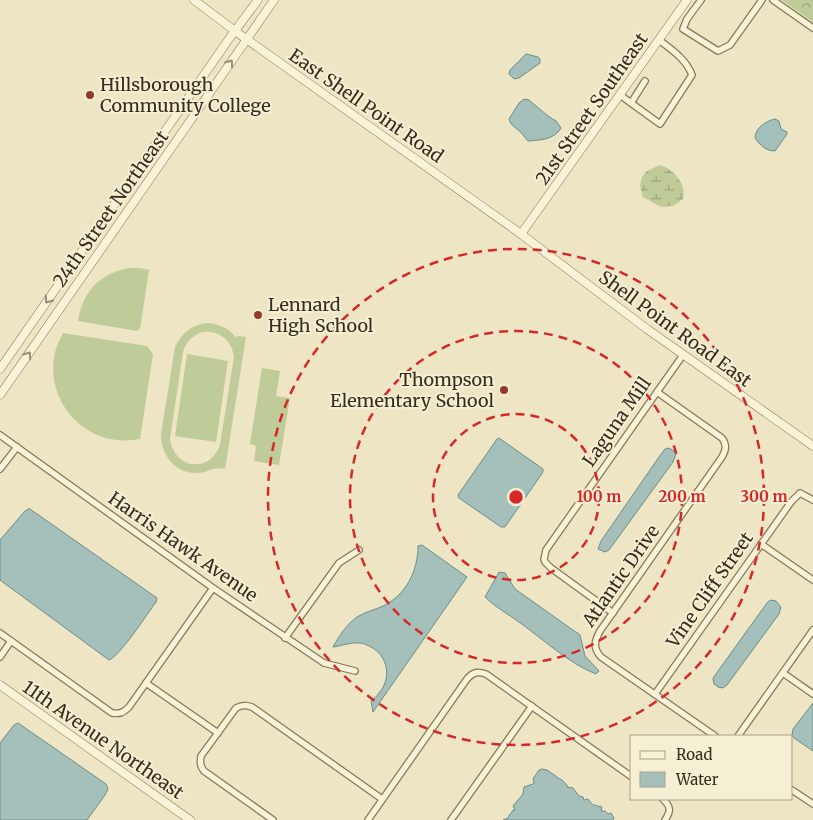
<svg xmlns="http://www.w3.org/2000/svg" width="813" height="820" font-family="Merriweather,serif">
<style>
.forest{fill:url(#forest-crowns)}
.wetland{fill:url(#wetland-marsh)}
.pitch{fill:#bfcb98;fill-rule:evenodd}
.water{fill:#a5c0bb;stroke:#6c8e89}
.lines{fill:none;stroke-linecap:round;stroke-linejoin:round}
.minor-casing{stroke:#87775b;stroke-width:8}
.tertiary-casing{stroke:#87775b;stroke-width:9}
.minor{stroke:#f8f2d6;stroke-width:5.5}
.tertiary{stroke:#f8f2d6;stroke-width:8}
.oneway{stroke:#98907a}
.ring{fill:none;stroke:#d62828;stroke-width:2.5;stroke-dasharray:9 6}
.poi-dot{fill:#94372c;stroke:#f5efd3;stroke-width:2}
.labels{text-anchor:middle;stroke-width:4;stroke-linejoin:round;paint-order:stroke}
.poi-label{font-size:18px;fill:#372d1e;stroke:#f5efd3;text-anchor:start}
.street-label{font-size:18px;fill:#372d1e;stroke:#f5efd3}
.centre{fill:#d62828;stroke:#f5efd3;stroke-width:2.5}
.ring-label{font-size:15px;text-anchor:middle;font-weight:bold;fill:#d62828;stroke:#f5efd3;stroke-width:4;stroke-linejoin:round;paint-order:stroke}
</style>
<defs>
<pattern id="forest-crowns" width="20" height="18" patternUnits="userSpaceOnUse" patternTransform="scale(1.25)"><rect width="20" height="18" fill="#bfcb98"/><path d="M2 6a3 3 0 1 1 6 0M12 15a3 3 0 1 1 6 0" fill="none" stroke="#9ca57b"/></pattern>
<pattern id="wetland-marsh" width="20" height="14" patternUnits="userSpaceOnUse" patternTransform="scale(1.25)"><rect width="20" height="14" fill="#bfcb98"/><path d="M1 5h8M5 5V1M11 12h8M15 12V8" fill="none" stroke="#9ca57b"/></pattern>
</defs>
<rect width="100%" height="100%" fill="#ede5c3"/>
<polygon class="forest" points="782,0 813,0 813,22 786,3"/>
<path class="wetland" d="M 660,165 C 674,169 687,185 683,199 L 673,206 L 661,207 L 643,197 L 640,186 L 642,177 L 647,171 Z"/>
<g class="pitch">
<path d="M 129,268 L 139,268 L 149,270 L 140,329 L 137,331 L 78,321 C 83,291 99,274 129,268 Z"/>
<path d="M 207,323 C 219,324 229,328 236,338 L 237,336 L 246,337 L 225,469 C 211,466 211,472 198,473 C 175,474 161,455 161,434 L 175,347 C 182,333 191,325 207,323 ZM 202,332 C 219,330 232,340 234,357 L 220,445 C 210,474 174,469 170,439 L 183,352 C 186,342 192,336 202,332 Z"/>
<path d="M 63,333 L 147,346 L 153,354 L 140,439 C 132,440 125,441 117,440 C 77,436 48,397 54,358 C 55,349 59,341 63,333 Z"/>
<polygon points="187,354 228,361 216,442 175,436"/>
<polygon points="262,368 280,371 276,396 290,398 279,465 254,461 256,446 250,444"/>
</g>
<g class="water">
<polygon points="526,54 538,57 540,59 540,63 519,78 514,79 509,74 510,70"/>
<path d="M 524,99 L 529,100 L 548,116 L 556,121 L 561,128 C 554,140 540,140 528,141 C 526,139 525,137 523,135 C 518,128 511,127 509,119 L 519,103 Z"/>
<path d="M 775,119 L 779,121 L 781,129 L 787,132 L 787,134 L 775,151 C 766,151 760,145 755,138 C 755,128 766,121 775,119 Z"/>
<polygon points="499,438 543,469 543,472 505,527 501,527 459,498 458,495 497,439"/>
<polygon points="669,448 674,451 676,454 673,462 609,550 605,552 598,549 601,541 659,457 665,449"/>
<path d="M 28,509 L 30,509 L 157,598 L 156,602 C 147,614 121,655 109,660 L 0,580 L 0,540 L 25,511 Z"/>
<path d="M 422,545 L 467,577 L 373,712 L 371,701 C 374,699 377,696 379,693 C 392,678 388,656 371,647 C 367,645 363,643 360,643 C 351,642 341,646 333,647 C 339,636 347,624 357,617 C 365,612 374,610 383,606 C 406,595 418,571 418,546 Z"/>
<path d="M 499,572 L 505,573 L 515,589 L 580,635 L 585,656 L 599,671 L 596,674 C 568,663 543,639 519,622 C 508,614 495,607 485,597 Z"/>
<polygon points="770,600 776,601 781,607 779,614 727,685 723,688 718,687 714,684 713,678 767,603"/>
<polygon points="813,703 813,751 794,738 792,735 793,729"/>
<polygon points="18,723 106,784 108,789 105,795 87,820 0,820 0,743 14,725"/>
<path d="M 542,769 L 547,770 L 557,777 L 558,778 L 562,780 L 567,785 L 567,787 L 573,788 L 579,796 L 583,797 L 584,800 L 588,799 C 590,801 592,806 596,805 L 599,807 L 600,806 L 602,807 L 601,811 L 605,811 L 608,814 L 611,813 L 614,818 L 613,820 L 503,820 L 508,818 C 509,814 512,813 513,810 L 515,810 L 513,806 L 523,794 L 524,787 L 533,784 L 534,782 L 533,779 L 539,770 Z"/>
</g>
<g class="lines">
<defs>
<g id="minor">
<polyline points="701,0 687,19 683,29 718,51 730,45 762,0"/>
<polyline points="773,0 813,28"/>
<path d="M 620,95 L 660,124 L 692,75 C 686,59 672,50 659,40"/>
<polyline points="631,103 645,81"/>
<path d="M 657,392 L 722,438 C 727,445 726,450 722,457 L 600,631 C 594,642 593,648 601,657 L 715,736"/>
<polyline points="0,435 213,588 324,663 355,671"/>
<polyline points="0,469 17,447"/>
<polyline points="761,544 813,580"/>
<polyline points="613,613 551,568 545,562 544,559 546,550 683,355"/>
<path d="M 0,633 L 112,713 C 120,714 123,713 129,707 L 213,588"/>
<polyline points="285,638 339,563 359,550"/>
<polyline points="0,657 11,641"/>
<polyline points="783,673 813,694"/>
<polyline points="146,683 218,733"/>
<polyline points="655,694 791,502 800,493 813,500"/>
<polyline points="738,736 813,630"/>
<polyline points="792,790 813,804"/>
<path d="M 663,799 C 671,807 671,811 665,820"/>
<path d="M 273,820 L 204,771 C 200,766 200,763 201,756 L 236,708 C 242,705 245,705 252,707 L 382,799"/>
<path d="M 368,820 L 467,679 C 473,672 478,671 486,674 L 632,777"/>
<polyline points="451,820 532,706"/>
</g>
<g id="tertiary">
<polyline points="194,0 235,31 521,234 647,329 813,446"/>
<polyline points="521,234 687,0"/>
<polyline points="0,369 231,36 258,0"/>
<polyline points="0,395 274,0"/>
<polyline points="0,685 190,820"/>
</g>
</defs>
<use href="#minor" class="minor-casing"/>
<use href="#tertiary" class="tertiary-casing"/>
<use href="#minor" class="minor"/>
<use href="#tertiary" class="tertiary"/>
</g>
<defs><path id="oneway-chevron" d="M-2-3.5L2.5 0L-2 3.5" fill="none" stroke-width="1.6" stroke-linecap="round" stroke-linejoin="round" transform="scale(1.25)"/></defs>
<g class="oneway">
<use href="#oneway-chevron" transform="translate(230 63) rotate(-55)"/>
<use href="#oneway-chevron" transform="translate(48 300) rotate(125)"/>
<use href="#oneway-chevron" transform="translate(28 355) rotate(-55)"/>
</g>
<g class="ring">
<circle cx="516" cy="497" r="83"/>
<circle cx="516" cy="497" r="166"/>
<circle cx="516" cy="497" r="248"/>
</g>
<g class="poi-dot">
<circle cx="90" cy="95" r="5"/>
<circle cx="258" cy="315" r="5"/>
<circle cx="504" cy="390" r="5"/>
</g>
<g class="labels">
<g class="poi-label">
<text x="100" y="91">Hillsborough<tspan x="100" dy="21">Community College</tspan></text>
<text x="268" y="311">Lennard<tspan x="268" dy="21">High School</tspan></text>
<text x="494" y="386" text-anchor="end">Thompson<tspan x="494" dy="21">Elementary School</tspan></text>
</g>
<g class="street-label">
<text transform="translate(366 106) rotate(35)" y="6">East Shell Point Road</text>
<text transform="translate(592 109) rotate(-55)" y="6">21st Street Southeast</text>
<text transform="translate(111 209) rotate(-55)" y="6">24th Street Northeast</text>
<text transform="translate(675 329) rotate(36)" y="6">Shell Point Road East</text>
<text transform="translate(617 422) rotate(-55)" y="6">Laguna Mill</text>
<text transform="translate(183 547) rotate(35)" y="6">Harris Hawk Avenue</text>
<text transform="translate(621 576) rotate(-55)" y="6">Atlantic Drive</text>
<text transform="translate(710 590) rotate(-55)" y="6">Vine Cliff Street</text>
<text transform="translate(103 740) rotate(35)" y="6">11th Avenue Northeast</text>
</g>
</g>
<circle cx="516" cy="497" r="8" class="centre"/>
<g class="ring-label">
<text x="599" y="502">100 m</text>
<text x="682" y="502">200 m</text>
<text x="764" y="502">300 m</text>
</g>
<rect x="630" y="735" width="162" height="65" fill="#f5efd3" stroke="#a9a18b"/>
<rect x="640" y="751" width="25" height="8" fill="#f8f2d6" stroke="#a9a18b"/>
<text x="676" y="760" font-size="15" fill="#372d1e">Road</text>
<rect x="640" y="772" width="25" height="15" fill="#a5c0bb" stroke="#a9a18b"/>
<text x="676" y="785" font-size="15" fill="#372d1e">Water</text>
</svg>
